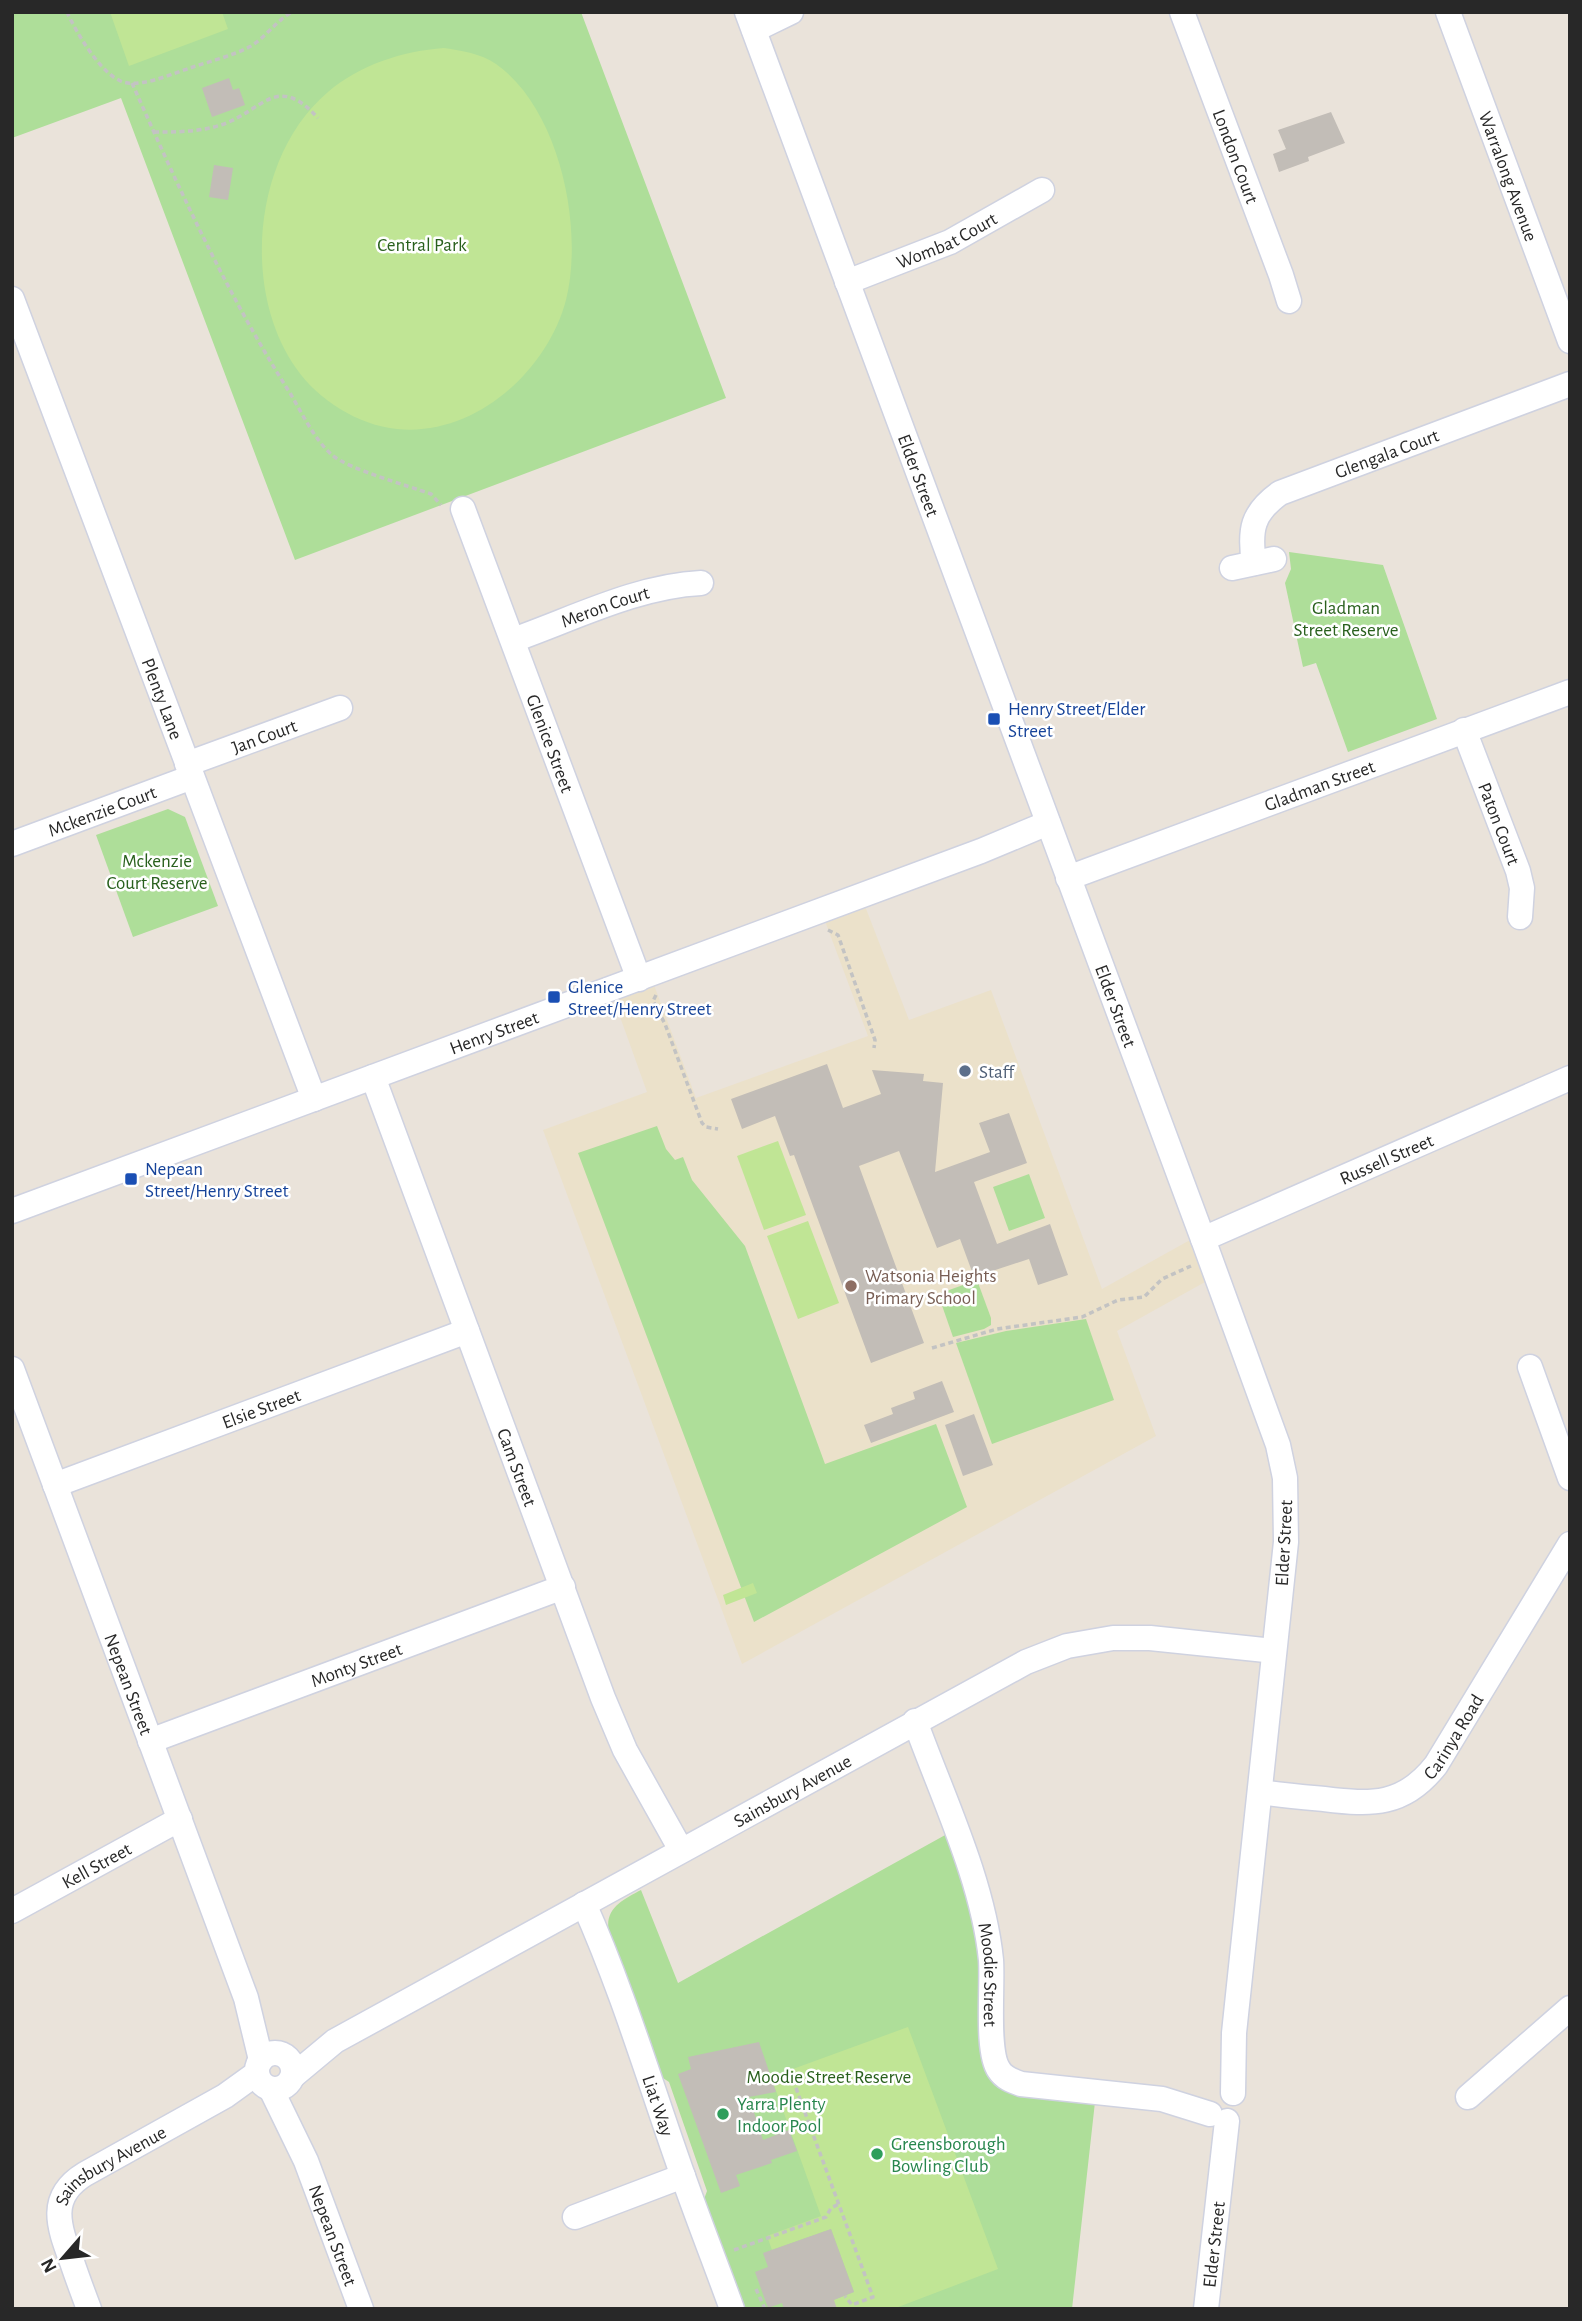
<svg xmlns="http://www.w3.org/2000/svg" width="1582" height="2321" font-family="'Alegreya Sans',sans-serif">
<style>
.education{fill:#ebe1ca}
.green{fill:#aede99}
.pitch{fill:#c0e595}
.building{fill:#c2bdb7}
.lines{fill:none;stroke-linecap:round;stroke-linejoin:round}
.minor-casing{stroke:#cfd2e0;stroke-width:27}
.path{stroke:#c3c3c3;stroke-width:3.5;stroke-dasharray:5 3.5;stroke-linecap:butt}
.minor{stroke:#fff;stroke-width:24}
.transit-dot{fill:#1a4fb4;stroke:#fff;stroke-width:2.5}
.service-dot{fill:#5c6f8a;stroke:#fff;stroke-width:2.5}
.education-dot{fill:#8d6e63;stroke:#fff;stroke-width:2.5}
.leisure-dot{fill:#2e9e5b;stroke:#fff;stroke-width:2.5}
.labels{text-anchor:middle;stroke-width:5;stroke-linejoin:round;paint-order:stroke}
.street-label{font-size:19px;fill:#282828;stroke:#fff}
.park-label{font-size:19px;fill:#29601d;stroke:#fff}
.transit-label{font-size:19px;fill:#164399;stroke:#fff;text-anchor:start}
.service-label{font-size:19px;fill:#4e5e75;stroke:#fff;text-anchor:start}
.education-label{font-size:19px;fill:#785e54;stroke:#fff;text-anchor:start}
.leisure-label{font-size:19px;fill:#27864d;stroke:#fff;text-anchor:start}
</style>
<rect width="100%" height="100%" fill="#eae3da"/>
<polygon class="education" points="865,906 909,1020 991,990 1102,1289 1190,1240 1205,1282 1117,1331 1156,1436 742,1664 543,1130 647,1092 614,1000 654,985 696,1098 868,1036 825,921"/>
<g class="green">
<polygon points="12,12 581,12 726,398 295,560 121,98 12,138"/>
<polygon points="1289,552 1383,565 1437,719 1348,752 1316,663 1303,667 1285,583 1291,569"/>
<polygon points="168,809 185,817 218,906 133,937 96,835"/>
<polygon points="657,1126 666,1149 675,1160 683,1157 692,1180 745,1246 825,1464 936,1424 967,1507 754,1622 578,1153"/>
<polygon points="1029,1174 1045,1218 1009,1231 993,1187"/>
<polygon points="977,1280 991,1318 991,1325 984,1329 953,1337 938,1294"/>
<polygon points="1086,1319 1114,1400 992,1444 956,1343 1006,1331"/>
<path d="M 947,1834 L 971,1906 L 981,1967 L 982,2056 L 1095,2102 L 1072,2309 L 743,2309 L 703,2202 L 707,2191 L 669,2082 L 660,2076 L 610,1935 C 602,1910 622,1900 641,1890 L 678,1983 Z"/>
</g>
<g class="pitch">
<polygon points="110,12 222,12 228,29 129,66"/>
<path d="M 444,48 C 462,51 480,53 496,64 C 560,109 584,228 566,300 C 547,372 474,437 397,429 C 358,425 318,400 296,368 C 241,290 253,155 328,92 C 359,65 403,51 444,48 Z"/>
<polygon points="778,1141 806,1215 764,1230 737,1156"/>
<polygon points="808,1221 839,1303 798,1319 767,1236"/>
<polygon points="753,1583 757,1593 726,1605 723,1595"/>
<polygon points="908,2027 998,2269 893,2309 810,2309 854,2292 831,2229 772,2250 767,2236 821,2216 771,2077"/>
</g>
<g class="building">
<polygon points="229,78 233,90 239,88 245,105 212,117 202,88"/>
<polygon points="1331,112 1345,143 1308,157 1309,161 1279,172 1273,154 1286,149 1278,130"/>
<polygon points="214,165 233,168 228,200 209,197"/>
<polygon points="827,1064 843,1108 881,1094 872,1070 924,1074 923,1081 943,1083 935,1172 990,1152 979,1123 1009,1113 1027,1163 974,1182 997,1244 1050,1224 1068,1275 1038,1285 1029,1259 974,1277 960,1239 937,1248 899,1151 859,1166 924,1343 871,1363 794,1155 790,1156 775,1116 742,1129 731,1099"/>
<polygon points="942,1381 954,1412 871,1443 864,1425 893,1414 891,1408 915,1399 913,1392"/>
<polygon points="974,1414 993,1465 963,1476 945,1425"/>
<polygon points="759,2042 776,2092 749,2097 763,2140 789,2130 797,2151 771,2160 772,2163 736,2175 740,2186 721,2193 678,2074 691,2069 688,2057"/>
<polygon points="831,2229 854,2292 834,2300 837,2309 784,2309 782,2303 768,2308 755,2272 768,2267 763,2253"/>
</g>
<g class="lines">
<defs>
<g id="minor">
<path id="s1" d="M 747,12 L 1203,1239 L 1278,1445 L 1285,1478 L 1286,1542 L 1234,2033 L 1233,2093"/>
<path id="s2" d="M 1182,12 L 1281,275 L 1289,301"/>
<path id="s3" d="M 1448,12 L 1570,341"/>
<polyline points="754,30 791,12"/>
<path id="s4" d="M 847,282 L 950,242 L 1042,190"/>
<path id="s5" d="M 12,299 L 314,1099"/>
<path id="s6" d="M 463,509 L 639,979"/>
<path id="s7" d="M 1254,563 C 1249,530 1252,513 1280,493 L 1570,384"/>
<polyline points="1232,568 1274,559"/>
<path id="s8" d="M 513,640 C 573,619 637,586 701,583"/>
<path id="s9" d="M 1464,730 L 1518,871 L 1522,888 L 1520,917"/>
<path id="s10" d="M 187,764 L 340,708"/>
<path id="s11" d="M 12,844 L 192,777"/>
<path id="s12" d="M 1068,878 L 1570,692"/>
<path id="s13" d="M 373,1077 L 603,1698 L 625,1750 L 681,1850"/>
<path id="s14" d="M 12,1211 L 981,851 L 1048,823"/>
<path id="s15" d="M 1203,1239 L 1570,1078"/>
<polyline points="1530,1367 1570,1478"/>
<path id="s16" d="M 12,1369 L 246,1998 L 261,2060"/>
<path id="s17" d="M 55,1485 L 467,1331"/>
<path id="s18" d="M 915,1721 C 942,1796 983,1880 991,1960 C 993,1986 986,2052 999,2070 C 1004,2078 1012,2081 1021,2084 L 1162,2099 L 1210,2114"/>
<path id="s19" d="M 150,1741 L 563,1587"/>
<path id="s20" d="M 1260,1792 C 1281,1795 1303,1797 1324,1799 C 1372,1805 1404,1806 1436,1765 L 1570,1544"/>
<path id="s21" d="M 584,1904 C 621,1987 647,2073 677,2159 C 694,2209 714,2259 732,2309"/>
<path id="s22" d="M 12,1911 L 180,1819"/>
<circle cx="275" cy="2071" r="18"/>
<path id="s23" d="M 293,2076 L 335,2041 L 1026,1662 L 1067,1646 L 1113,1638 L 1150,1638 L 1274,1651"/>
<path id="s24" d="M 271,2089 L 306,2161 L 361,2309"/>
<polyline points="1468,2097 1570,2008"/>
<polyline points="575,2217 683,2176"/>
<path id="s25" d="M 89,2309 C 83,2293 77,2277 72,2262 C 59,2227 47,2197 85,2174 L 225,2096 L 257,2073"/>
<path id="s26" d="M 1206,2309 L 1227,2121"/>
</g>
</defs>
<use href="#minor" class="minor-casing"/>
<g class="path">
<path d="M 67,12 C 76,32 104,81 128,83 C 148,85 171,74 190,68 C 210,61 233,56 251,46 C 266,37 276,21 292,12"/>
<path d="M 132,83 C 179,189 228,296 290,393 C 302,413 314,439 332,455 C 348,469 409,486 431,494 L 441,505"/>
<path d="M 154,132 C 178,132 201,132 224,124 C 264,109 277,73 318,118"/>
<polyline points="828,930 838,935 875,1040 874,1048"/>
<polyline points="656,995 653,1001 665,1024 702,1123 706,1127 718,1129"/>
<polyline points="932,1348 997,1329 1082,1317 1118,1300 1144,1297 1162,1279 1191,1266"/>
<polyline points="793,2080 873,2297 852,2305 845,2296"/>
<polyline points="734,2250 826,2217 831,2208 839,2204"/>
<polyline points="756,2289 765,2309"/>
</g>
<use href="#minor" class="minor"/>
</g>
<g class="transit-dot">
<rect x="987" y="712" width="14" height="14" rx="3.5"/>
<rect x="547" y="990" width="14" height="14" rx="3.5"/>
<rect x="124" y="1172" width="14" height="14" rx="3.5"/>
</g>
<circle class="service-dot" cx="965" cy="1071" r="7"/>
<circle class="education-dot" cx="851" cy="1286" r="7"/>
<g class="leisure-dot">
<circle cx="723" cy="2114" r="7"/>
<circle cx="877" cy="2154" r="7"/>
</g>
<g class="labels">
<g class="street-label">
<text dy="7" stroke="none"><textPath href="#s2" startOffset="154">London Court</textPath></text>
<text dy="7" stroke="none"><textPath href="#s3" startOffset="175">Warralong Avenue</textPath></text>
<text dy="7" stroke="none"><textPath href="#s4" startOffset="108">Wombat Court</textPath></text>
<text dy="7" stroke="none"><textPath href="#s7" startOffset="194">Glengala Court</textPath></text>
<text dy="7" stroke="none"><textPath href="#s1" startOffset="494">Elder Street</textPath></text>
<text dy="7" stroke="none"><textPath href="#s8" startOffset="98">Meron Court</textPath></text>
<text dy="7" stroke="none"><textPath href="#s5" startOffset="427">Plenty Lane</textPath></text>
<text dy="7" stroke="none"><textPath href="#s10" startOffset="82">Jan Court</textPath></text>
<text dy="7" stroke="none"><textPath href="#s6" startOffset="250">Glenice Street</textPath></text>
<text dy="7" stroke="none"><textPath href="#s12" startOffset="268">Gladman Street</textPath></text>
<text dy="7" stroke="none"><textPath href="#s11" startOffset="96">Mckenzie Court</textPath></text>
<text dy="7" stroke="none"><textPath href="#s9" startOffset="100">Paton Court</textPath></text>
<text dy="7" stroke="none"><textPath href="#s1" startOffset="1060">Elder Street</textPath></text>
<text dy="7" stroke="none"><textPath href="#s14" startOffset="514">Henry Street</textPath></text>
<text dy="7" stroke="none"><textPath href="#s15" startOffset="200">Russell Street</textPath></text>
<text dy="7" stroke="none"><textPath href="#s17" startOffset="220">Elsie Street</textPath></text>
<text dy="7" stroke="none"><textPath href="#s13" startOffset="416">Cam Street</textPath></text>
<text transform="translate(1283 1543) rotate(-87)" y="7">Elder Street</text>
<text dy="7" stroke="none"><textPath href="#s19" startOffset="220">Monty Street</textPath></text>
<text dy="7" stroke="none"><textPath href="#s16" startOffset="336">Nepean Street</textPath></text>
<text dy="7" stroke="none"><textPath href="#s20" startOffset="222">Carinya Road</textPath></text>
<text dy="7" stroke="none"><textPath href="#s23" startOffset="576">Sainsbury Avenue</textPath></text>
<text dy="7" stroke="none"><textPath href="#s22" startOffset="96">Kell Street</textPath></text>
<text dy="7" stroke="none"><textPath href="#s18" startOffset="266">Moodie Street</textPath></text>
<text dy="7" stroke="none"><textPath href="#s21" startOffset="215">Liat Way</textPath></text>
<text dy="7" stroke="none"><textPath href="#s25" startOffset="175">Sainsbury Avenue</textPath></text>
<text dy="7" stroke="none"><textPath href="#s24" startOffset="159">Nepean Street</textPath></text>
<text dy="7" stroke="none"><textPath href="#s26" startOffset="65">Elder Street</textPath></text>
</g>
<g class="park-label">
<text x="422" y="251">Central Park</text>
<text x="1346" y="614">Gladman<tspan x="1346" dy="22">Street Reserve</tspan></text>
<text x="157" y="867">Mckenzie<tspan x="157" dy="22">Court Reserve</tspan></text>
<text x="829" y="2083">Moodie Street Reserve</text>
</g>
<g class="transit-label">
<text x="1008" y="715">Henry Street/Elder<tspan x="1008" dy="22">Street</tspan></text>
<text x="568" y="993">Glenice<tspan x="568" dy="22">Street/Henry Street</tspan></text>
<text x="145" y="1175">Nepean<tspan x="145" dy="22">Street/Henry Street</tspan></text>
</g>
<g class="service-label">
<text x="979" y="1078">Staff</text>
</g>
<g class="education-label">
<text x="865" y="1282">Watsonia Heights<tspan x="865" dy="22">Primary School</tspan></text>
</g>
<g class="leisure-label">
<text x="737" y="2110">Yarra Plenty<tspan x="737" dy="22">Indoor Pool</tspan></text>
<text x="891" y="2150">Greensborough<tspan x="891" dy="22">Bowling Club</tspan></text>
</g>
</g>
<rect width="1582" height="2321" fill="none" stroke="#282828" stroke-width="28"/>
<g transform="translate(63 2258) rotate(242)" stroke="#ffffff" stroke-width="5" paint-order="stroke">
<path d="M0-5L12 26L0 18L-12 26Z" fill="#282828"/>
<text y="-10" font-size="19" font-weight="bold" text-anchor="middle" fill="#282828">N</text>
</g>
</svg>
